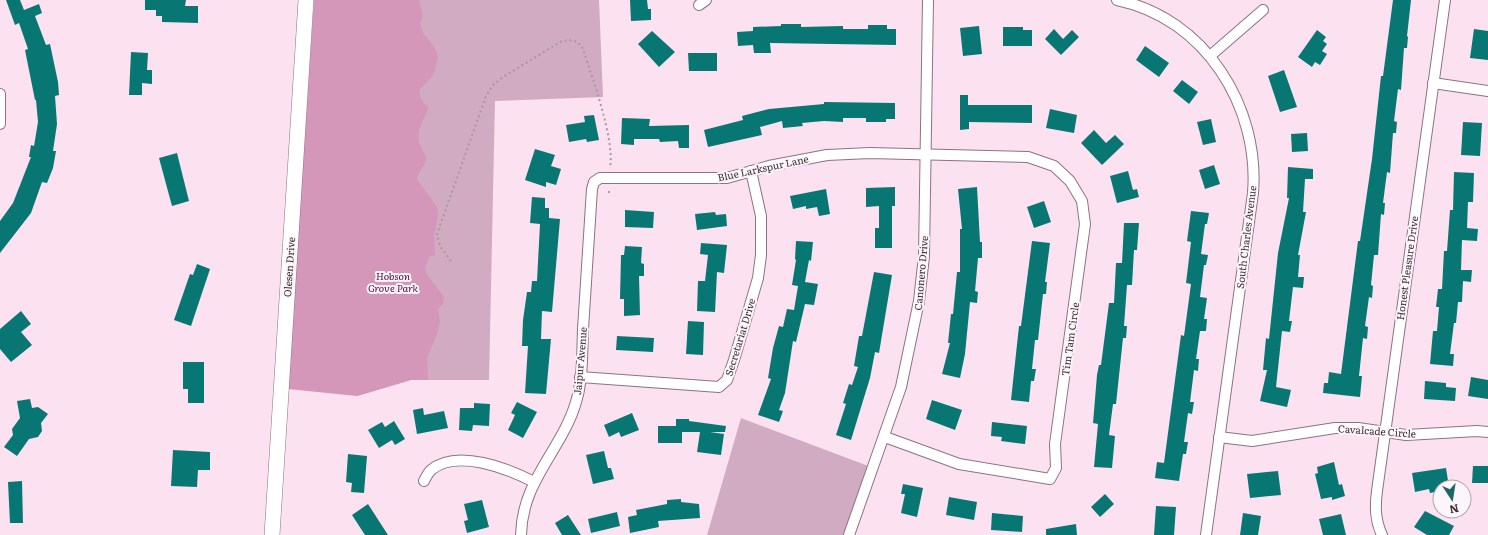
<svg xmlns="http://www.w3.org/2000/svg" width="1488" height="535" font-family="Literata,serif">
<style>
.green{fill:#d1abc1}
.forest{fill:#d497ba}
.building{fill:#087774}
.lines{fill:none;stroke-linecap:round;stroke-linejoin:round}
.street-casing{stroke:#8e7282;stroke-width:12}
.secondary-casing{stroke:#8e7282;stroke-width:16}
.path{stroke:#ab97a2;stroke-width:2;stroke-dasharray:2 3;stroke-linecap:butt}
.street{stroke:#fff;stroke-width:10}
.secondary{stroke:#fff;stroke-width:15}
.labels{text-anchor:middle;stroke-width:4;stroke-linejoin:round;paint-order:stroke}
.street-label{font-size:10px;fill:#3a2d34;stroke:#fcf5f9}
.park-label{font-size:10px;font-style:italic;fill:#51073b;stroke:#fcf5f9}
</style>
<rect width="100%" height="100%" fill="#fce2f0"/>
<g class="green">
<polygon points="314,0 599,0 603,97 495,101 489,380 411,380 357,396"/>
<polygon points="741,418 871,467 846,535 707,535"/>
</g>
<path class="forest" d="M 314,0 L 419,0 L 423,15 L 420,23 L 423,33 L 433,45 L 438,55 L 434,74 L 419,90 L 421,99 L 428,108 C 425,119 416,129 419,142 C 420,148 426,153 426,159 C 425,167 418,171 417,179 L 437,207 L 438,215 L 434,236 L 435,255 L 430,256 L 425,267 L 426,273 L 444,297 L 443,304 L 438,309 L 440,321 L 437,334 L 427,358 L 428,380 L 411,380 L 357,396 L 288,389 Z"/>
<g class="building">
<polygon points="6,0 20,0 24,10 39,4 42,13 35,16 46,45 50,44 58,82 59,95 55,96 57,124 53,151 56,151 53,168 47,183 42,182 31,213 0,253 0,221 13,203 31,157 29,157 31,145 34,146 38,122 36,100 35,100 25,50 28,49 19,23 15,25"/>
<polygon points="145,0 186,0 185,6 198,6 198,23 162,22 162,16 156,16 156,10 145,10"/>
<polygon points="630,0 647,0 648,9 651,9 651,20 631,21"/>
<polygon points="1393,0 1411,0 1407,36 1408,37 1407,48 1404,48 1401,90 1398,89 1394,121 1397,122 1396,133 1393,133 1390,173 1387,172 1383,203 1385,203 1384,215 1381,214 1378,255 1374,255 1371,285 1373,286 1372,298 1369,297 1365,326 1368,327 1367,339 1363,338 1359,376 1362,376 1360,397 1323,393 1324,383 1328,383 1329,372 1341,374 1358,241 1360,241 1372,159 1381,76 1383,76"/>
<polygon points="781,24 801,24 801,27 843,26 843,29 868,29 868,25 887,25 887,29 896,29 896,45 770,43 771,53 754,53 753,45 738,46 737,32 753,31 753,27 781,26"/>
<polygon points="979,26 982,54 963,56 960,28"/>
<polygon points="1003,27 1023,27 1023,30 1032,30 1032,46 1003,46"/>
<polygon points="1054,29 1063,39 1072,30 1079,37 1061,55 1045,39"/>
<polygon points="1474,29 1488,31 1488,60 1470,58"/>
<polygon points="1317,30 1326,37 1323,41 1327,44 1322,51 1327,54 1320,65 1315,62 1312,67 1298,57"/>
<polygon points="652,31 675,52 659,67 638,44"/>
<polygon points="1145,46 1169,63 1159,77 1136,60"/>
<polygon points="131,52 148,53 147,70 152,70 152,84 142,83 142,95 129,95"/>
<polygon points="688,53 717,53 717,71 689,71"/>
<polygon points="1284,70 1297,107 1280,112 1268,76"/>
<polygon points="1182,80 1198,92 1189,104 1173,91"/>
<polygon points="960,95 968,95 968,105 1032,105 1032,123 969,122 969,129 960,130"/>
<polygon points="824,102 895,103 895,119 886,119 886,122 866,122 866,118 843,118 843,122 824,121 802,123 803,126 783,128 782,121 760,127 762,135 708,147 704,130 743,120 742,116 769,109 824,104"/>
<polygon points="1050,109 1077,115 1074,133 1046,128"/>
<polygon points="594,115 599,140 587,142 586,139 569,142 566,125 585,122 584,116"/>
<polygon points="622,118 650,119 649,126 689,125 689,148 679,148 678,141 660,142 659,139 634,139 634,145 621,144"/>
<polygon points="1211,119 1216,142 1203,145 1197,122"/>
<polygon points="1463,122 1482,123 1480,156 1461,155"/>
<polygon points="1094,130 1106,143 1115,135 1124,144 1102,165 1081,143"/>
<polygon points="1307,133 1308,151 1292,152 1291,134"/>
<polygon points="535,149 555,155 551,166 561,169 556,185 546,182 546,187 525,180"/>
<polygon points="177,153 189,201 172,206 159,158"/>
<polygon points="1214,165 1220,184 1205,189 1199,170"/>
<polygon points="1288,167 1313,169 1313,179 1305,179 1303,212 1306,212 1298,255 1300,255 1298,277 1304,277 1303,288 1293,287 1289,321 1292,321 1290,332 1282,331 1276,387 1291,390 1287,407 1260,401 1267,370 1263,370 1266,338 1269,339 1278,253 1289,198 1287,198"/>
<polygon points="1128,171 1133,190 1137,189 1139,197 1117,203 1110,176"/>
<polygon points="1454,172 1474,173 1473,202 1468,202 1467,228 1478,229 1477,241 1462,240 1461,270 1472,270 1471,282 1463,281 1462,302 1458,302 1456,323 1454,323 1450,354 1454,354 1453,366 1430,364 1433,331 1437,331 1439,307 1436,307 1438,289 1442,289 1444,251 1447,251 1450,210 1453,210"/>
<polygon points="895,187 895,206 892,206 892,248 875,248 875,228 879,228 879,206 866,207 866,188"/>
<polygon points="977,187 980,242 982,242 982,258 978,258 975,291 978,292 977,303 970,302 965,354 960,378 942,374 950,343 948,343 951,314 953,314 957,272 960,272 960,229 962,229 958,189"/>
<polygon points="826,189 830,214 819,216 817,207 806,209 806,206 793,209 790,196"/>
<polygon points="532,197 545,198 545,208 549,208 549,218 560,219 552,312 542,311 541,339 551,339 546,394 525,393 528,346 522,346 523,320 527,292 531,292 532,281 537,281 540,224 530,223"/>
<polygon points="1044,201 1051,222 1034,228 1027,207"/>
<polygon points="625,210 654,212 653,228 625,227"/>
<polygon points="1191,211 1209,213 1207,224 1205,224 1201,254 1208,255 1206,265 1204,265 1200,297 1207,298 1204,319 1207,319 1206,331 1200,331 1196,359 1199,359 1198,371 1194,370 1190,402 1194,402 1192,414 1188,413 1184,442 1188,442 1186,454 1183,454 1179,481 1155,478 1157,462 1164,463 1181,335 1184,336 1191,284 1186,283 1191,242 1187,241"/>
<polygon points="715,212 716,215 726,214 727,226 697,230 695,214"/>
<polygon points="1124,223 1139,223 1137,250 1134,250 1132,285 1127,285 1124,326 1127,326 1126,338 1123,338 1116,404 1113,404 1109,435 1115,436 1112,468 1094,467 1098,424 1093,423 1097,375 1099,365 1101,365 1109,303 1114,303 1116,263 1122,263"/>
<polygon points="796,241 813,242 811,261 809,260 805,282 818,284 814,305 805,304 796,342 793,341 785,393 779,410 783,411 779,422 758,415 771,379 768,378 773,348 779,326 783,327 787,309 794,310 798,286 792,285 796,260 795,259"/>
<polygon points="1032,241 1050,243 1045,282 1047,282 1046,294 1043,294 1038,340 1035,340 1032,369 1036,369 1034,381 1031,381 1029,402 1011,400 1019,326 1021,326"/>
<polygon points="701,243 727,245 724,273 717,272 715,312 697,311 698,281 705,281 708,255 700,254"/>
<polygon points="625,246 642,247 641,263 644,264 644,276 639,276 640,315 624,316 624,299 620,299 621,255 624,255"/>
<polygon points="197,264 210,269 191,326 174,320 190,274 193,275"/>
<polygon points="874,272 892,275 879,353 875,352 870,378 851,440 836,435 846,404 843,403 849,384 852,385 858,367 854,366 859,336 862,336"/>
<polygon points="21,311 31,324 21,332 32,345 11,362 0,349 0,329"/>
<polygon points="688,321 704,322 703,355 686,354"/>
<polygon points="617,336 654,338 653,352 616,350"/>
<polygon points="183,362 204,362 204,403 188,403 188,389 183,389"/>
<polygon points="1471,377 1488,380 1488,399 1468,396"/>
<polygon points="1425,381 1446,383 1446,387 1456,388 1455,401 1424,399"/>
<polygon points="30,399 32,408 38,407 48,414 41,423 42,431 38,437 29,439 17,456 4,447 13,435 12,429 20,418 17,401"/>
<polygon points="932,400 962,410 955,430 926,419"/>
<polygon points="517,402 537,412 523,438 508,430 515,415 511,413"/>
<polygon points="474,403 490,404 489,426 473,425 472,431 459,430 460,408 474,408"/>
<polygon points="423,408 424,415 444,411 448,428 417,434 413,410"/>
<polygon points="632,413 639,430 621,437 619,432 609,437 604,425"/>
<polygon points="676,419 689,419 689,421 726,426 725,432 710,432 724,434 721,455 697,452 700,432 682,432 682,443 658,443 658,426 676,426"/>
<polygon points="394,421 405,439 395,445 392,440 379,448 368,430 382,422 385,427"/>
<polygon points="992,422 1027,426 1025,444 1001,441 1002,437 991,436"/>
<polygon points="173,450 210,452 210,470 198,470 197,487 171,486"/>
<polygon points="604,451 608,468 611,468 614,479 593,484 586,455"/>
<polygon points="348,454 367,456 364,493 351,492 352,483 346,482"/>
<polygon points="1334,462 1339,485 1342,484 1345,496 1332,500 1332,497 1321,499 1315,474 1318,473 1317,467"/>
<polygon points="1473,466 1488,466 1488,483 1472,483"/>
<polygon points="1446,468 1449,487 1440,487 1440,491 1430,493 1429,489 1415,492 1412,473"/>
<polygon points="1278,471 1281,495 1250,498 1247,474"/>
<polygon points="22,481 23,523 10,523 8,482"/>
<polygon points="903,484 923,488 917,517 901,513 905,494 901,494"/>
<polygon points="1105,494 1114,504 1100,517 1091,507"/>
<polygon points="949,497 977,502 974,520 946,515"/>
<polygon points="681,499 681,502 699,504 700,518 658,521 659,527 630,533 628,517 637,515 636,510 667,504 667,500"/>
<polygon points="482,500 489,527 467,533 464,521 468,520 464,504"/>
<polygon points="368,504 388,535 365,535 352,515"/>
<polygon points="1156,506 1176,507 1174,535 1154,535"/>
<polygon points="1425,511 1454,526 1449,535 1427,535 1414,527"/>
<polygon points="617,512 620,526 591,533 588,519"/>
<polygon points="992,513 1023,516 1022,532 991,530"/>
<polygon points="1243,513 1261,516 1258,535 1240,535"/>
<polygon points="1341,514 1346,535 1323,535 1319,519"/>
<polygon points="568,515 581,535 562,535 555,523"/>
<polygon points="1076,524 1077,535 1046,535 1046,529"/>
</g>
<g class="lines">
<defs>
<g id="street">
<path d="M 1117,0 C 1205,18 1260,107 1253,193 L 1206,535"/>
<polyline points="699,5 706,0"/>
<polyline points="1210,56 1263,10"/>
<polyline points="1433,83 1488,91"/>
<polyline points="0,94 0,124"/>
<polyline points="580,377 719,387 727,380 734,360 758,278 761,255 761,216 751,171"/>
<polyline points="1219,437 1252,441 1335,428 1358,428 1406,435 1477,431 1488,432"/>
<path d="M 424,481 C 426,477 428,473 431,470 C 457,448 509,469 534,482"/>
<path d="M 521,535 C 522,480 562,450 576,402 C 583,379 582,353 583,329 C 586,282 589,236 592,189 L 594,182 L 600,178 L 727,178 L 769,166 L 827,155 L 870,153 L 1028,157 L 1054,166 L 1070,181 L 1082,201 L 1085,224 L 1055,444 L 1056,468 L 1050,479 L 959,464 L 885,437"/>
<polyline points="849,535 901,387 919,301 924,256 928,0"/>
<path d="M 1382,535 C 1375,520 1375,507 1377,491 L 1445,0"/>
</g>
<polyline id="secondary" points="272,535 306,0"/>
</defs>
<use href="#street" class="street-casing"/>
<use href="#secondary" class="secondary-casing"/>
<g class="path">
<polyline points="609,193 609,188"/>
<path d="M 451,261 L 440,246 L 437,234 L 486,96 L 493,85 L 503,77 L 562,41 L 573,40 L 581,45 L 584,52 C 593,80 615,140 610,168"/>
</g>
<use href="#street" class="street"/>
<use href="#secondary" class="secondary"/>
</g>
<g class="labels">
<g class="street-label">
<text transform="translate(763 168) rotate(-12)" y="4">Blue Larkspur Lane</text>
<text transform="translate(1246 237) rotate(-83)" y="4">South Charles Avenue</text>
<text transform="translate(289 267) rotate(-86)" y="4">Olesen Drive</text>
<text transform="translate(1407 268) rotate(-82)" y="4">Honest Pleasure Drive</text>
<text transform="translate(921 273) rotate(-85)" y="4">Canonero Drive</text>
<text transform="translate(740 337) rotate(-73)" y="4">Secretariat Drive</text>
<text transform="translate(1070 339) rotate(-82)" y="4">Tim Tam Circle</text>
<text transform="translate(580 361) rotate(-85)" y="4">Jaipur Avenue</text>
<text transform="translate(1377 431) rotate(4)" y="4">Cavalcade Circle</text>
</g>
<g class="park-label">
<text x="393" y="280">Hobson<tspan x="393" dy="12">Grove Park</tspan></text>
</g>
</g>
<g transform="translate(1452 499) rotate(168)"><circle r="19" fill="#fcf5f9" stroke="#aea5aa"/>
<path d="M0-3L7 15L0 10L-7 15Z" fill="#1b6865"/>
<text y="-6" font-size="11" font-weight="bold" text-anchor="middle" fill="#3a2d34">N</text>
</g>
</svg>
